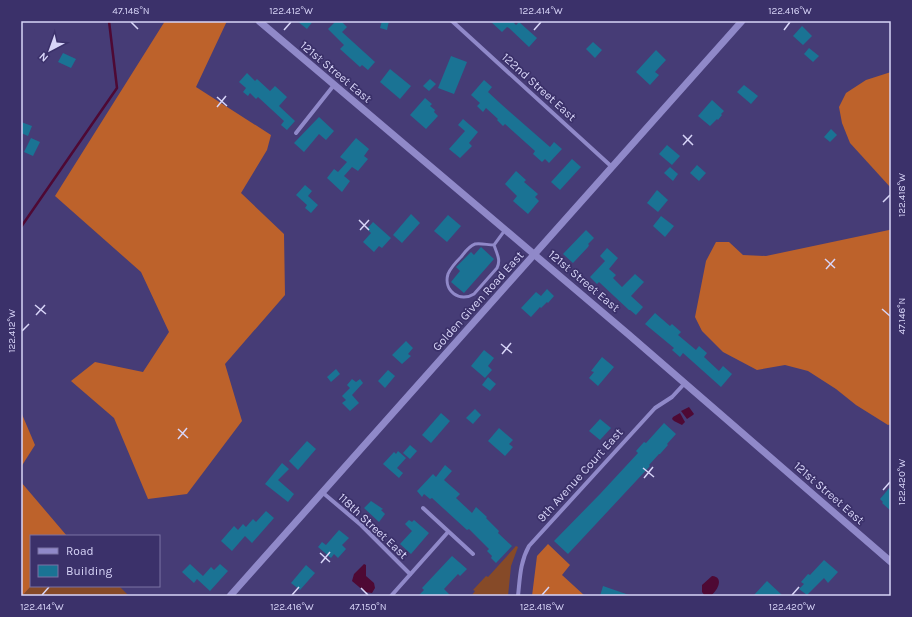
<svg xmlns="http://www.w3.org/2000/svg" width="912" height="617" font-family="Karla,sans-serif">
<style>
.green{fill:#864a28}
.forest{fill:#bd622b}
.water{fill:#4e0934}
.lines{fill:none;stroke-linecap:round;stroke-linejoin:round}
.stream{stroke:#4e0934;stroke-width:2.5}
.building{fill:#1a7394}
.service{stroke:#9089c9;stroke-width:3}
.minor{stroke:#9089c9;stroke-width:4}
.tertiary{stroke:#9089c9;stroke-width:7}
.ticks{fill:none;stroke:#d8d5f8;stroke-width:1.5}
.labels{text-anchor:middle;stroke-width:3.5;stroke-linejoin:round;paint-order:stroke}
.street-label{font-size:12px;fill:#d8d5f8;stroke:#3b316a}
.neatline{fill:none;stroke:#d8d5f8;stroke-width:1.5}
.ticks-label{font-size:10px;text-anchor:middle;fill:#d8d5f8}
</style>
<rect width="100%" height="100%" fill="#463c76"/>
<g class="green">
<polygon points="516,546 518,547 511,566 508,596 472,596 472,595 475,591 473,590 486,576 488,577"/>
<polygon points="31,586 119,586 129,596 22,596"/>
</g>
<g class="forest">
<polygon points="165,21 227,21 196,87 271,135 267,150 241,193 284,234 285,295 225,364 242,421 187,494 148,499 114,418 71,381 95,362 143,372 169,332 141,272 55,196"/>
<polygon points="891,72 891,188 850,143 842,123 839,107 846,93 866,80"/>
<polygon points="891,229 891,424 888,425 856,405 836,389 808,371 785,365 757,370 723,352 702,331 695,317 706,261 716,242 729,242 743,255 766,256 889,230"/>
<polygon points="21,412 35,445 21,467"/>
<polygon points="21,482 67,536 31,536 31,586 22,596"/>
<polygon points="548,544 570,565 562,575 585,596 532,596 537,556"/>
</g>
<g class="water">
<polygon points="689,407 694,414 693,415 687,419 681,411"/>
<polygon points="680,413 685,422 682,425 674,421 672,419 673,417"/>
<polygon points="364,564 366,565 366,576 374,583 375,588 372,593 365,592 352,581 354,574"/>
<path d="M 712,576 C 725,577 717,592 710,596 L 705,596 L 702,592 L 702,585 Z"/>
</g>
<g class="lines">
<polyline class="stream" points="21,227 117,88 109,21"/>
</g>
<g class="building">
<polygon points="297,21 313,21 307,29"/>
<polygon points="336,21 341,21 347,27 342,32 375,62 368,70 362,65 360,67 340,49 344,45 328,29"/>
<polygon points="382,21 389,21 387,30 380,28"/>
<polygon points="490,21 516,21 514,23 516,25 519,22 537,38 529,47 509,28 507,27 502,32"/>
<polygon points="802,26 812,36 803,45 793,36"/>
<polygon points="593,42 602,50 595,58 586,49"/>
<polygon points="809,48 819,56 813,62 804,54"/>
<polygon points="656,50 666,60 655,72 659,75 650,85 636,72"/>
<polygon points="63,53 76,59 71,68 58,62"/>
<polygon points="451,56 467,62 454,94 438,88"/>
<polygon points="390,69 411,86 400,99 380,82"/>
<polygon points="247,73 255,81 257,79 270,91 275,86 287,97 279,106 295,121 287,130 281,125 284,121 258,97 256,99 250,93 248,96 243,92 246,88 239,82"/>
<polygon points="430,79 436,84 429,91 423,86"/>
<polygon points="484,80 492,87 488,92 501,104 550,147 554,142 562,149 549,163 545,159 542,162 533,154 535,151 505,124 503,126 497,120 498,119 486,108 483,112 477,106 480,103 471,95"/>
<polygon points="744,85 758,96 751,104 737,92"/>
<polygon points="425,98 432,104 430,106 435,110 434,112 438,116 426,129 410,115"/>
<polygon points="712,100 724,111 721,114 722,115 718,120 717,119 710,126 698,116"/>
<polygon points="319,117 334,131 326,140 319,134 304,152 294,143"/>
<polygon points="463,119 478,132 469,143 472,146 460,158 449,149 465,131 458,125"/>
<polygon points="21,122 32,126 28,136 21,133"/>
<polygon points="831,129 837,135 830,142 824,137"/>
<polygon points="31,138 40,142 33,156 24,152"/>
<polygon points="356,138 369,149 364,156 368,159 358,171 352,167 344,176 350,181 342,192 327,178 334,169 338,172 347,162 340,157"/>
<polygon points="667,145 680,156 672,165 659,154"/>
<polygon points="572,159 581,167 560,190 551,182"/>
<polygon points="697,165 706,173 699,181 690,173"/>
<polygon points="670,167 678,174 673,181 664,173"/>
<polygon points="516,171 526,180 524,182 538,194 535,197 539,201 528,214 513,201 517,196 505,184"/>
<polygon points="305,185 312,191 308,196 318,205 311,213 305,208 307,205 296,195"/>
<polygon points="657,190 668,200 658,212 647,203"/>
<polygon points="411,214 420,223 402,243 393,235"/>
<polygon points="448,215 461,226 447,242 434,231"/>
<polygon points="661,216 674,226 665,237 653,226"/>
<polygon points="373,222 391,238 382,248 379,246 374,252 363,242 371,233 367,229"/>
<polygon points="586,230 594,238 588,244 589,245 588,247 573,263 563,254"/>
<polygon points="481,247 494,259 464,293 451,282 460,271 456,267 471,252 474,255"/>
<polygon points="607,248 618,258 609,269 616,275 613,278 622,287 635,274 644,282 631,296 643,307 636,315 630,310 629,310 599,282 597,284 590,277 605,261 600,256"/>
<polygon points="547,289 554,296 548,303 547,302 541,308 540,307 531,317 521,308 536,292 541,296"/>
<polygon points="655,313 670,326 672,324 681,332 678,335 696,350 699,346 707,353 704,357 719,371 723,366 732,374 721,387 683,353 680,357 672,350 674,348 645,324"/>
<polygon points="406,341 413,348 408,354 411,356 402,364 392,355"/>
<polygon points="484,350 494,358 488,366 492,370 485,378 471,366"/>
<polygon points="602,357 614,367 598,386 589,378 594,372 591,371"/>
<polygon points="336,369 340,374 331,382 327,377"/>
<polygon points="388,370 395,376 385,388 378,381"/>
<polygon points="488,377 496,384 490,391 482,385"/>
<polygon points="352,379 356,382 360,379 363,383 352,395 359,403 350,411 342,403 346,400 342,396 350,388 347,385"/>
<polygon points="475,409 481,415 473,424 466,418"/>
<polygon points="441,413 450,421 431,443 422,435"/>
<polygon points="600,419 611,428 600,440 589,431"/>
<polygon points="664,423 676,434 667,444 668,445 660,454 659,454 649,465 650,466 568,554 554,541 600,494 638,453 636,451 644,442 646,443"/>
<polygon points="499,428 513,440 509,444 513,447 505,456 488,441"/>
<polygon points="307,441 316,449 298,470 289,461"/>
<polygon points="410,445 417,451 410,459 403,453"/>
<polygon points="398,451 406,458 397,468 403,473 399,478 383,464 394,452 396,454"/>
<polygon points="282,463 289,469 278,480 294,494 288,502 265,484"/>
<polygon points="445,465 452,471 444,480 460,494 456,498 472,513 476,507 487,517 486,518 499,531 498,533 512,546 496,563 491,558 492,556 487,551 489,549 469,529 467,530 432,498 430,499 424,494 422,497 417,491 433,474 436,477"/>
<polygon points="891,486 891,511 882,503 883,502 880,499"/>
<polygon points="371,501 383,509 381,510 385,514 379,522 364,508"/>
<polygon points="266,511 274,518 252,543 245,536 232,551 221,541 234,526 238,530 243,524 246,527 253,519 256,522"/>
<polygon points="409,520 412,522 414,520 429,533 411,554 400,544 412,531 405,524"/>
<polygon points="339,530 349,538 342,545 346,549 338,558 334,554 331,558 318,547 322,542 326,545"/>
<polygon points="452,556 467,569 460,576 458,574 444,589 451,596 418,596 424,590 422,588"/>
<polygon points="824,560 838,572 828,583 824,578 807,595 799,589 804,584 801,582 808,574 810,575"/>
<polygon points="190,564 203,576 211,567 214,570 220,564 228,571 210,591 197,579 194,583 182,572"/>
<polygon points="306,565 315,573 300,590 291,583"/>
<polygon points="767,581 783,596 753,596"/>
<polygon points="603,586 629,595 628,596 600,596"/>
</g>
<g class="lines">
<path class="service" d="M 494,245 C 488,245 481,243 475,244 C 469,246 465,252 461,257 C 456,262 451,267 448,274 C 443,291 460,303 474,294 L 497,268 C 501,260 497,254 494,245 L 505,230"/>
<g class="minor">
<polyline points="452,21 612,167"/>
<polyline points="296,133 334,85"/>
<polyline points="322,492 361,525 410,574"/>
<polyline points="423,508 473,554"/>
<polyline points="391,596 448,532"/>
<path d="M 518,596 C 520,578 520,562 529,546 L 655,408 L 672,397 L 685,383"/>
</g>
<g class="tertiary">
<polyline points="259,21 628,334 891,562"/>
<polyline points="230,596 742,21"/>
</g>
</g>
<path class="ticks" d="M 131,22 L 138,29M 284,30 L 291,22M 534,30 L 541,22M 784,30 L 790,22M 217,97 L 227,106M 217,107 L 226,96M 683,135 L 693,145M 683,145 L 692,135M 883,202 L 890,195M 359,220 L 369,230M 360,230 L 369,220M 825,259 L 835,268M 826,269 L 835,259M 35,305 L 46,314M 882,309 L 890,316M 36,315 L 45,305M 22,331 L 29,324M 501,344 L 512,353M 502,354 L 511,343M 178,429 L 188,438M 178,439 L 187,428M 643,468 L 654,477M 644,478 L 653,467M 883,490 L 890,482M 320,553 L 330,562M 321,563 L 330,552M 361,588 L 368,595M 42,595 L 49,587M 292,595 L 299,587M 542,595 L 549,587M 792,595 L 799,587"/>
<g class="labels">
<g class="street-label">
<text transform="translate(336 72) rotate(40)" y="4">121st Street East</text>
<text transform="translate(539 87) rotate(42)" y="4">122nd Street East</text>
<text transform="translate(584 281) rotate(40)" y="4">121st Street East</text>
<text transform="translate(478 301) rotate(-48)" y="4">Golden Given Road East</text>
<text transform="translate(580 475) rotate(-48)" y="4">9th Avenue Court East</text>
<text transform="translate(829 493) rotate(41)" y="4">121st Street East</text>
<text transform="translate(373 526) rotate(43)" y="4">118th Street East</text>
</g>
</g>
<rect width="912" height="617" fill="none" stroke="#3b316a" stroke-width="44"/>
<rect x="30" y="535" width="130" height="52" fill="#3b316a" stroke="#7a73a3"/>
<rect x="38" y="548" width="20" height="6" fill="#9089c9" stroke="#7a73a3"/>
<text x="66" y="555" font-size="12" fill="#d8d5f8">Road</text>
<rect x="38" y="565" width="20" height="12" fill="#1a7394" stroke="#7a73a3"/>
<text x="66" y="575" font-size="12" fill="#d8d5f8">Building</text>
<g transform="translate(50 50) rotate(221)" stroke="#3b316a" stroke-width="3" paint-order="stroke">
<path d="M0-3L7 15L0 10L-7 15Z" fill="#d8d5f8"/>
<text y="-6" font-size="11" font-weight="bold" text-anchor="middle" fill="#d8d5f8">N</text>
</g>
<rect x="22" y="22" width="868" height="573" class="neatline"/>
<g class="ticks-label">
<text x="131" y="14">47.148°N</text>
<text x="291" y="14">122.412°W</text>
<text x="541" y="14">122.414°W</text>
<text x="790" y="14">122.416°W</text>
<text transform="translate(901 195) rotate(-90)" y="4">122.418°W</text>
<text transform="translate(901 316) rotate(-90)" y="4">47.146°N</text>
<text transform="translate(11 331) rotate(-90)" y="4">122.412°W</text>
<text transform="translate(901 482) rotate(-90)" y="4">122.420°W</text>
<text x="42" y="610">122.414°W</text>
<text x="292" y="610">122.416°W</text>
<text x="368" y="610">47.150°N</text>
<text x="542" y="610">122.418°W</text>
<text x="792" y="610">122.420°W</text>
</g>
</svg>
